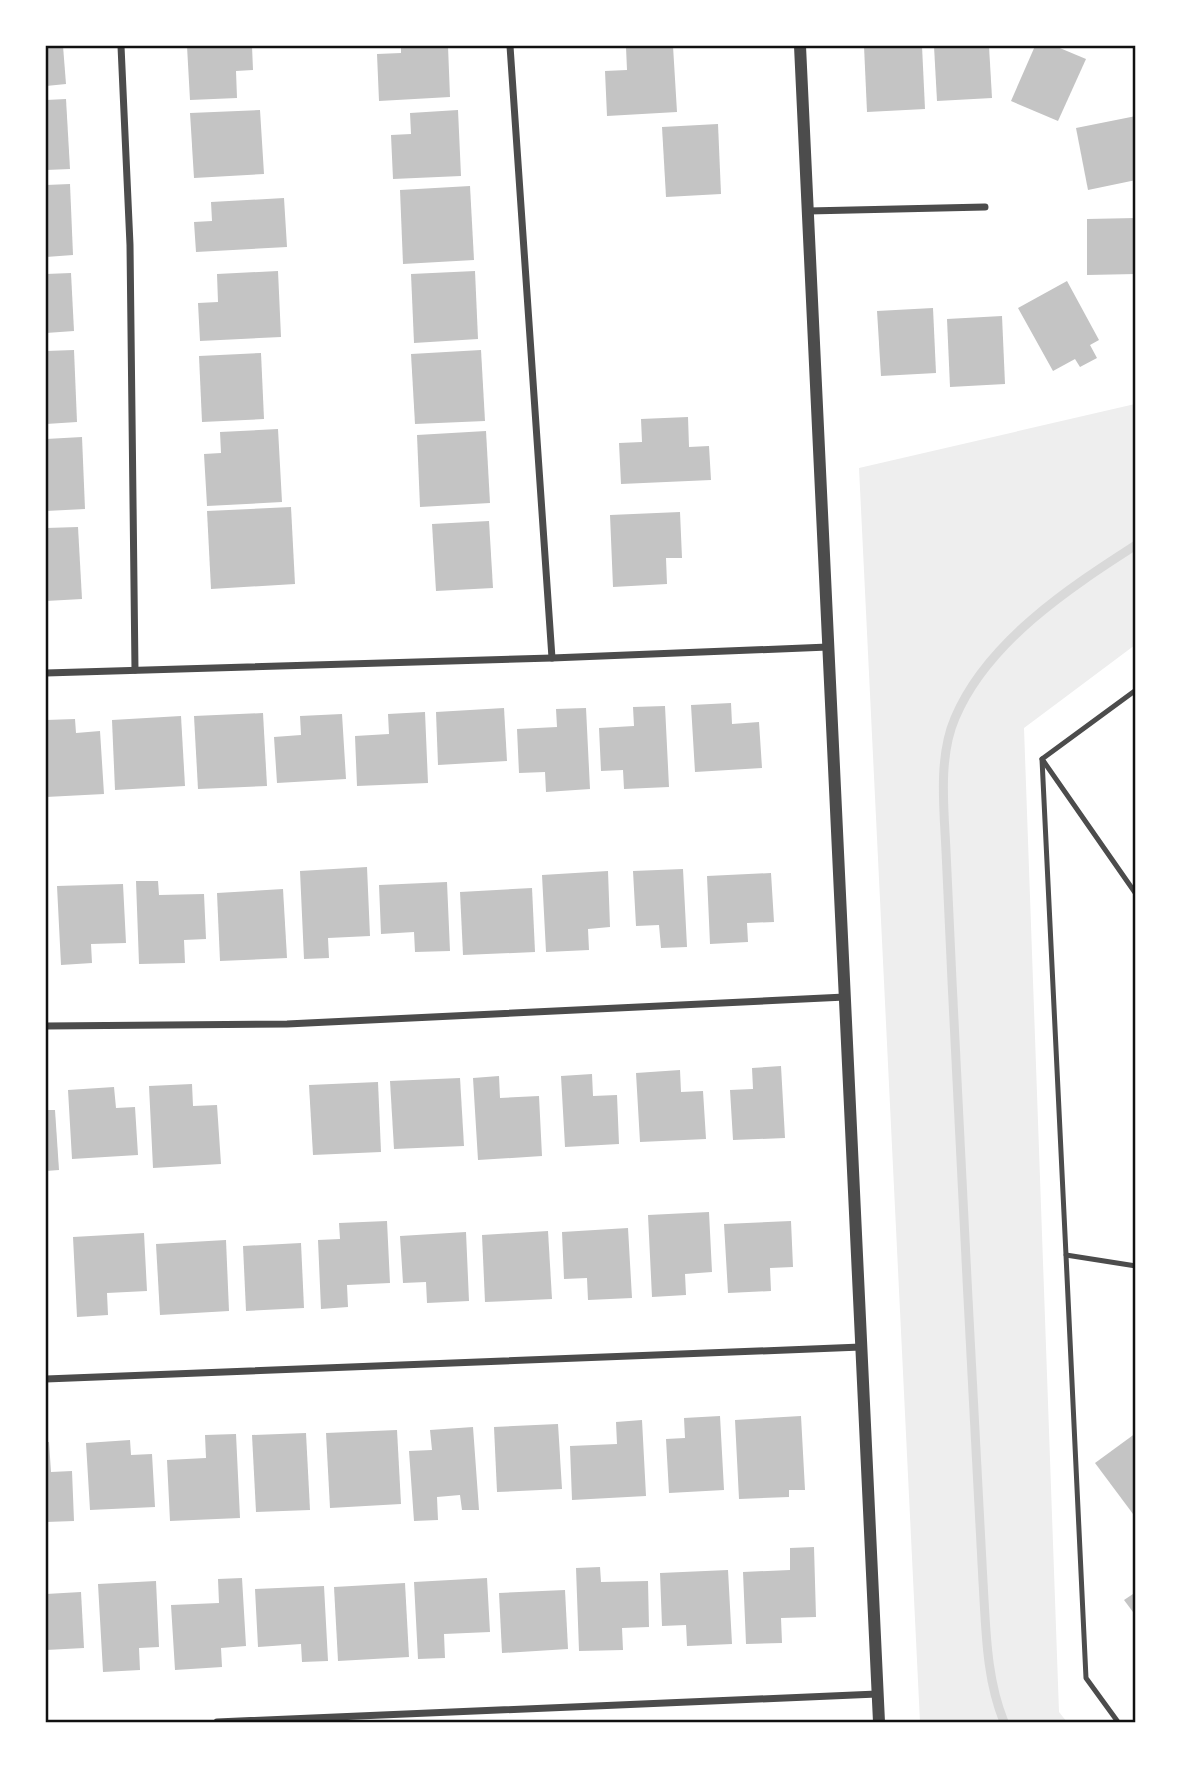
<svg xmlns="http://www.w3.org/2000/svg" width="1181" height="1768" font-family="'DejaVu Sans',sans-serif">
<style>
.green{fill:#eee}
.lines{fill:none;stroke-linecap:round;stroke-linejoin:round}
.stream{stroke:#d9d9d9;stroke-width:9}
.building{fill:#c4c4c4}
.service{stroke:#4c4c4c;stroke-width:5}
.minor{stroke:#4c4c4c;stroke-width:7}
.tertiary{stroke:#4c4c4c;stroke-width:12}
.neatline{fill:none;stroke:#111;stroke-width:2.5}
</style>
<rect width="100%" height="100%" fill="#fff"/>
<polygon class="green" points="1135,404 1135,645 1024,728 1059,1712 1067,1722 920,1722 859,468"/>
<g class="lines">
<path class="stream" d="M 1004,1722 C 986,1678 986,1629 983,1582 C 972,1382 962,1181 952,981 C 950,937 948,894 946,851 C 944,809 938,757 955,718 C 987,642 1069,588 1136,545"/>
</g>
<g class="building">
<polygon points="46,46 63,46 66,84 46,86"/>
<polygon points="187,46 252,46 253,70 236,71 237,98 190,100"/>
<polygon points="401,46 448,46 450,97 379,101 377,54 401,53"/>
<polygon points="659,46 673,46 677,112 607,116 605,71 627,70 626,47"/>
<polygon points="864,46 922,46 925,109 867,112"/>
<polygon points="934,46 989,46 992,98 937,101"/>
<polygon points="1035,46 1055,46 1086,59 1058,121 1011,101"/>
<polygon points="66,99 70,169 46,170 46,100"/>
<polygon points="260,110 264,174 194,178 190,113"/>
<polygon points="458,110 461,176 393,179 391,135 411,134 410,113"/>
<polygon points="1136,116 1136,180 1088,190 1076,128"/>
<polygon points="718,124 721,194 666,197 662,127"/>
<polygon points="70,184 73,255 46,257 46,185"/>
<polygon points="470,186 474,260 403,264 400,190"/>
<polygon points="284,198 287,247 196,252 194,222 212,221 211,202"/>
<polygon points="1136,218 1136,274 1087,275 1087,219"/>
<polygon points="278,271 281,337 200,341 198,303 218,302 217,274"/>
<polygon points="475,271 478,339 414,343 411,274"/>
<polygon points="71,273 74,331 46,333 46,274"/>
<polygon points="1067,281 1099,340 1090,345 1097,358 1080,367 1075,359 1053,371 1018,308"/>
<polygon points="933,308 936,373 881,376 877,311"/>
<polygon points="1002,316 1005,384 950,387 947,319"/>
<polygon points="74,350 77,422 46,424 46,351"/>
<polygon points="481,350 485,421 415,424 411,354"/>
<polygon points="261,353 264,419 202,422 199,356"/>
<polygon points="688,417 689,447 709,446 711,480 621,484 619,443 642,442 641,419"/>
<polygon points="278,429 282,502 207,506 204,454 221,453 220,432"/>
<polygon points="486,431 490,503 420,507 417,435"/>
<polygon points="82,437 85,509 46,511 46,439"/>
<polygon points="291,507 295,584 211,589 207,511"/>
<polygon points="680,512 682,558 666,558 667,584 613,587 610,515"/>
<polygon points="489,521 493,588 436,591 432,524"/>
<polygon points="78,527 82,599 46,601 46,528"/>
<polygon points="731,703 732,724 759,722 762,768 695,772 691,705"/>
<polygon points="665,706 669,787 624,789 623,770 601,771 599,728 634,726 633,707"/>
<polygon points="504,708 507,761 438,765 436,712"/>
<polygon points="586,708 590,789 546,792 545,772 519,773 517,729 557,727 556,709"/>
<polygon points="425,712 428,783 357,786 355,736 389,734 388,714"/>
<polygon points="263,713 267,786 198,789 194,716"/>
<polygon points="342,714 346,779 277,783 274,737 301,735 300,716"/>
<polygon points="181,716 185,786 115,790 112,720"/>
<polygon points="75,719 76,733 100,731 104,794 46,797 46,720"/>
<polygon points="367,867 370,936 328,938 329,958 304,959 300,871"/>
<polygon points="683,869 687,947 661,948 659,925 636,926 633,871"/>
<polygon points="608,871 610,927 588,929 589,950 546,952 542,875"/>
<polygon points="771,873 774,922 747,923 748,942 710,944 707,876"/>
<polygon points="136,881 158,881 159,895 204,894 206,939 184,940 185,963 139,964"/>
<polygon points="447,882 450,951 415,952 414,932 381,934 379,885"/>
<polygon points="123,884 126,943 91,944 92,963 61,965 57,886"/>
<polygon points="532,888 535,952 463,955 460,892"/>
<polygon points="283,889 287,958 220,961 217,893"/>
<polygon points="781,1066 785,1138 733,1140 730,1090 753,1089 752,1068"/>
<polygon points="680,1070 681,1092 703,1091 706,1139 640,1142 636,1073"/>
<polygon points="592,1074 593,1096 617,1095 619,1144 565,1147 561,1076"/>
<polygon points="499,1076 500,1098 539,1096 542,1156 478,1160 473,1078"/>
<polygon points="460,1078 464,1146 394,1149 390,1081"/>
<polygon points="378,1082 381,1152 313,1155 309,1085"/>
<polygon points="192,1084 193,1106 217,1105 221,1164 153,1168 149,1086"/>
<polygon points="114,1087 116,1108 135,1107 138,1155 72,1159 68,1090"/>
<polygon points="46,1110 55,1110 59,1170 46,1171"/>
<polygon points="709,1212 712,1272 685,1274 686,1295 652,1297 648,1215"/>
<polygon points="387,1221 390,1283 347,1285 348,1307 321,1309 318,1240 340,1239 339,1223"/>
<polygon points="791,1221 793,1267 770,1268 771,1291 728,1293 724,1224"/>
<polygon points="628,1228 632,1298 588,1300 587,1278 564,1279 562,1232"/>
<polygon points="548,1231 552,1299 485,1302 482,1235"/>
<polygon points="466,1232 469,1301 427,1303 426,1282 403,1283 400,1236"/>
<polygon points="144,1233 147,1291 107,1293 108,1315 77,1317 73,1237"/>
<polygon points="226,1240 229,1311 160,1315 156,1244"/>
<polygon points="301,1243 304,1308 246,1311 243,1246"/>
<polygon points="720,1416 724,1490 669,1493 666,1439 685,1438 684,1418"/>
<polygon points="801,1416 805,1490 789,1490 789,1497 739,1499 735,1420"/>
<polygon points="642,1420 646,1496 572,1500 570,1446 617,1444 616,1422"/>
<polygon points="558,1424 562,1489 497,1492 494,1427"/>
<polygon points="473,1427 479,1510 462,1510 460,1495 437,1497 438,1520 414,1521 409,1451 432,1450 430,1430"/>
<polygon points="397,1430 401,1504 330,1508 326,1433"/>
<polygon points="306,1433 310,1510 256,1512 252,1435"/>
<polygon points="1136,1433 1136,1518 1095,1463"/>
<polygon points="236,1434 240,1518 170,1521 167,1460 206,1458 205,1435"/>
<polygon points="130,1440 131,1455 152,1454 155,1507 90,1510 86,1443"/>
<polygon points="46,1442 49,1442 51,1472 72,1471 74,1521 46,1522"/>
<polygon points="814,1547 816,1617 781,1618 782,1643 746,1644 743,1572 790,1570 790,1548"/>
<polygon points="600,1567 601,1582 648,1581 649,1627 622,1628 623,1650 579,1651 576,1568"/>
<polygon points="728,1570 732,1644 687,1646 686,1625 662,1626 660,1573"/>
<polygon points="242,1578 246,1646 221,1648 222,1667 175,1670 171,1605 219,1603 218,1579"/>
<polygon points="487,1578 490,1632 444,1634 445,1658 418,1659 414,1582"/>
<polygon points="156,1581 159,1647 139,1648 140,1670 103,1672 98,1584"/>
<polygon points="405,1583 409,1657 338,1661 334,1587"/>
<polygon points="324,1586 328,1661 302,1662 301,1644 258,1647 255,1589"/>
<polygon points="565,1590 568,1649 502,1653 499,1593"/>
<polygon points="81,1592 84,1648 46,1650 46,1594"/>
<polygon points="1136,1592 1136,1616 1124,1600"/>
</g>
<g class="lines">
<g class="service">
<polyline points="1042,759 1136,894"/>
<polyline points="1066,1255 1042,759 1136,690"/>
<polyline points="1118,1722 1086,1678 1066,1255 1136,1266"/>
</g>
<g class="minor">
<polyline points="121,46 130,245 135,670"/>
<polyline points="510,46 552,658"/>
<polyline points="808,211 985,207"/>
<polyline points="46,673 552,658 828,647"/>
<polyline points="46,1026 287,1024 845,997"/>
<polyline points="46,1379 861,1347"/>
<polyline points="217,1722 877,1694"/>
</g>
<polyline class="tertiary" points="800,46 879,1722"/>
</g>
<rect width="1181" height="1768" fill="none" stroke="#ffffff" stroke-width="94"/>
<rect x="47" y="47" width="1087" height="1674" class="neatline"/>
</svg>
